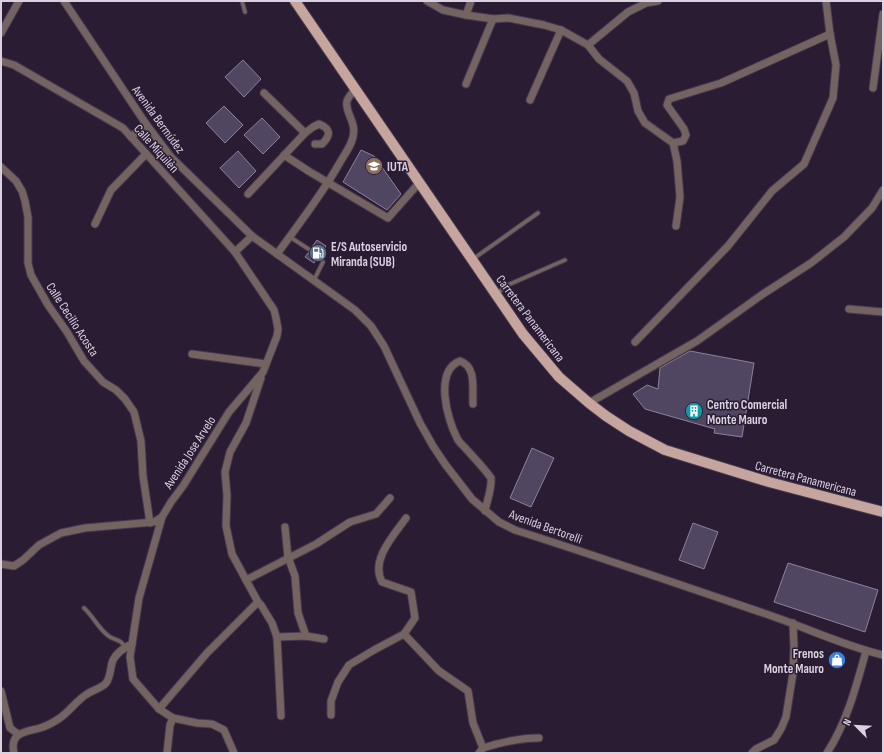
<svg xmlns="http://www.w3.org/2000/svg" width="884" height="754" font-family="'Sofia Sans Condensed',sans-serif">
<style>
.building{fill:#504661;stroke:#8b809f}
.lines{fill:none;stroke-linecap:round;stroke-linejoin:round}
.service-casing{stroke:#46394f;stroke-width:5.5}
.minor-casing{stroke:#46394f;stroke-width:9}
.primary-casing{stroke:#46394f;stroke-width:12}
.service{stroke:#746461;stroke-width:3.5}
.minor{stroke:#746461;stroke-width:7}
.primary{stroke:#c6a59f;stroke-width:10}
.labels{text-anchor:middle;stroke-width:3;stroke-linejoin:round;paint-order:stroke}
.street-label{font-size:13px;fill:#d9d0e0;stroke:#2a1c33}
.poi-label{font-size:13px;font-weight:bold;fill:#d9d0e0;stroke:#2a1c33;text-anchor:start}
</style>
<rect width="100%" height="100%" fill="#2a1c33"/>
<g class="building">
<polygon points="243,60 261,79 244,97 225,77"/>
<polygon points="224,106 243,125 225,143 206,123"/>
<polygon points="262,118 280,137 263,154 244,135"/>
<polygon points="361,150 374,156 401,194 387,210 343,182"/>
<polygon points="238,151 256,171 239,188 220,168"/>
<polygon points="317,240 326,246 321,253 316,254 317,259 314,263 305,257 308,253 312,252 313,250 312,247"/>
<polygon points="690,351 754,363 742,437 714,433 715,429 645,409 633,394 647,385 658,389 660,368"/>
<polygon points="532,448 554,458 531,507 510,498"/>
<polygon points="693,523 718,532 704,569 679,560"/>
<polygon points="788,563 878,590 865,632 774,602"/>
</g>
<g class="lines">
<defs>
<g id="service">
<polyline points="242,1 245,12"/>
<polyline points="290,237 310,250"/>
<polyline points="473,259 538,213"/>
<polyline points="314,280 323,262 319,256"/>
<polyline points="496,294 508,285 565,260"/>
<path d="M 84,608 C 94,617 99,630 110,637 C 118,641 121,640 126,648"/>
</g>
<g id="minor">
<path d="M 64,1 L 146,124 L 171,157 L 252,236 L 355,310 L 371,326 L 384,346 L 420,423 L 433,446 L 445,464 L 472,499 L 499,522 L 515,530 C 600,557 684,586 769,615 C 807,628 844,646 883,655"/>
<polyline points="427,1 443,10 466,15 493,19 508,18 544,25 561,30 588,45 599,59 627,81 634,93 638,111 645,123 673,143 677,161 680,197 676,226"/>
<polyline points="466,15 471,1"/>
<polyline points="1,33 19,1"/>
<polyline points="588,45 628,12 646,3 658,1"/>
<polyline points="1,61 14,65 123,128 235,252 274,310 276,318 278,329 277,336 263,372 229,412 183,486 171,502 162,517 154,522 85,528 61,533 39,545 23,560 14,566 1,564"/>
<polyline points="466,84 493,19"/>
<polyline points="873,88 883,14"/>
<polyline points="264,93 305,133"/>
<polyline points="530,100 561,30"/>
<polyline points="131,137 146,124"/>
<polyline points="673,143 683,141 686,135 684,129 667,105 669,99 721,83 830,34"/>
<polyline points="284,155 310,172 388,218 419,183"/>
<polyline points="1,167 16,181 22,191 25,201 28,217 28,263 31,275 48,305 67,332 84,361 103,382 116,390 125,399 134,412 141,441 143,476 150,523"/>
<path d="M 248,194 L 305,133 L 313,127 L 319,124 C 331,129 331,135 322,144 L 315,144"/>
<polyline points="95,224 111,190 146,154"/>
<polyline points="235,252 252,236"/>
<path d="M 277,254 C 298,225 321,196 339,164 C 343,157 348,150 351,143 C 360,123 344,114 347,101 C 348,97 353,92 356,89"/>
<polyline points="849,309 883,312"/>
<polyline points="635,342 728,246 772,191 804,164 833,98 836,65 830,34 826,1"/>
<polyline points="192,354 266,364"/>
<polyline points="261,378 246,423 230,452 225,472 227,495 226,526 232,554 258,602 261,605 272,623 277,637 281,716"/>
<polyline points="589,403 697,341 763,294 811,263 844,237 872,208 883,190"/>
<path d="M 473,404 C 472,389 477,367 460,361 C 434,371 447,419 457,438 C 459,443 464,446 467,450 C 475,459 484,468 491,478 C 492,489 487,500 485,511"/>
<polyline points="162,517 139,598 130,657 133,679 159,709 173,718 197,723 212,724 224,730 234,753"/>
<polyline points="285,527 288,557 295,576 298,613 306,636"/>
<polyline points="246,580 316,544 350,522 376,514 390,498"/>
<polyline points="404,634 439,671 468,691 473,723 483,748"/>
<polyline points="277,637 306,636 324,639"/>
<polyline points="1,691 10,728 18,734"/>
<polyline points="159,709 207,653 258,602"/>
<path d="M 331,715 L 331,701 L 338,682 L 349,665 L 374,650 L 404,634 L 415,618 L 411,592 L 382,582 C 370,560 394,535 406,518"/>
<path d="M 14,753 C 9,732 26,732 40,728 C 47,726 54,722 60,718 C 70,711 77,700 87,694 C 93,690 102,688 106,683 C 111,677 110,667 113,660 C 117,652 124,648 132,644"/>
<polyline points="167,753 170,725 173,718"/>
<path d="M 479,753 L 483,748 C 502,742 519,738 539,738"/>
<polyline points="752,753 756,749 774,740 781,729 786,717 793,673 794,648 793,623"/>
<path d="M 827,753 C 847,722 856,687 866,651"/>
</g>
<polyline id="primary" points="295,1 523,334 559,377 589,403 606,416 629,431 665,450 769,482 883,512"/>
</defs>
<use href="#service" class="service-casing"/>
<use href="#minor" class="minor-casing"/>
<use href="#primary" class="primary-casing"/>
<use href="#service" class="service"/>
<use href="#minor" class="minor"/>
<use href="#primary" class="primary"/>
</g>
<defs>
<symbol id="university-disc" viewBox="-11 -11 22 22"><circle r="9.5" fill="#8d6e63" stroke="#2a1c33"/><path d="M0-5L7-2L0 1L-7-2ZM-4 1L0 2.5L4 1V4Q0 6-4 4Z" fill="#fff"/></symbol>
<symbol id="fuel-disc" viewBox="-11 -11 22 22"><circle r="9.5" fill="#5c6f8a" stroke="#2a1c33"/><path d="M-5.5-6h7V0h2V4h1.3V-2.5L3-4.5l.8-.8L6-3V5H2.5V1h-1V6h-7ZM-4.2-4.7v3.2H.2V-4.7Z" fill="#fff"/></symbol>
<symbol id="building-disc" viewBox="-11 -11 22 22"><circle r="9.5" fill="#0f9aa8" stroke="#2a1c33"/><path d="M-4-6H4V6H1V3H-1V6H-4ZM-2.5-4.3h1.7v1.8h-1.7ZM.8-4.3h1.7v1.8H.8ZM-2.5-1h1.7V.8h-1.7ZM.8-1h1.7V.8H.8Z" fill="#fff"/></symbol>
<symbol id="shop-disc" viewBox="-11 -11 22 22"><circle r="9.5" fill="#3f7fe0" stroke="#2a1c33"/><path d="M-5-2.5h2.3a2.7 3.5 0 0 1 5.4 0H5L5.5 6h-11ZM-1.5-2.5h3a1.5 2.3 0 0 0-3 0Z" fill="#fff"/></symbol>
</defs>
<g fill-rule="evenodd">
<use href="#university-disc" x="364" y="156" width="20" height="20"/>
<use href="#fuel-disc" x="308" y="243" width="20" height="20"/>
<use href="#building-disc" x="684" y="401" width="20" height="20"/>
<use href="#shop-disc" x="827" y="650" width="20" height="20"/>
</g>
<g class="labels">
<g class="street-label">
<text transform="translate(159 119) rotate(54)" y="5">Avenida Bermúdez</text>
<text transform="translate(157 148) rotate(48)" y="5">Calle Miquilén</text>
<text transform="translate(531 318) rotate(53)" y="5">Carretera Panamericana</text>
<text transform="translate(73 319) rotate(57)" y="5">Calle Cecilio Acosta</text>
<text transform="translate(189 452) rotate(-57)" y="5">Avenida Jose Arvelo</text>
<text transform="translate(806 478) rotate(15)" y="5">Carretera Panamericana</text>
<text transform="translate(546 526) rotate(20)" y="5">Avenida Bertorelli</text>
</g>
<g class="poi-label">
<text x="387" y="171">IUTA</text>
<text x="331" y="251">E/S Autoservicio<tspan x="331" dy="15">Miranda (SUB)</tspan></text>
<text x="707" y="409">Centro Comercial<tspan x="707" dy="15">Monte Mauro</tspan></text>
<text x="824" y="658" text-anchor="end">Frenos<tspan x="824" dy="15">Monte Mauro</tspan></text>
</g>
</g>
<rect width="884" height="754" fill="none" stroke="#d9d0e0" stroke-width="4"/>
<g transform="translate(856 726) rotate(294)" stroke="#2a1c33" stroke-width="3" paint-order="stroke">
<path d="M0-3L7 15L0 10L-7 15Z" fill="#d9d0e0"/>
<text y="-6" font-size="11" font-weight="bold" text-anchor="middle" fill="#d9d0e0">N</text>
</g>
</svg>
